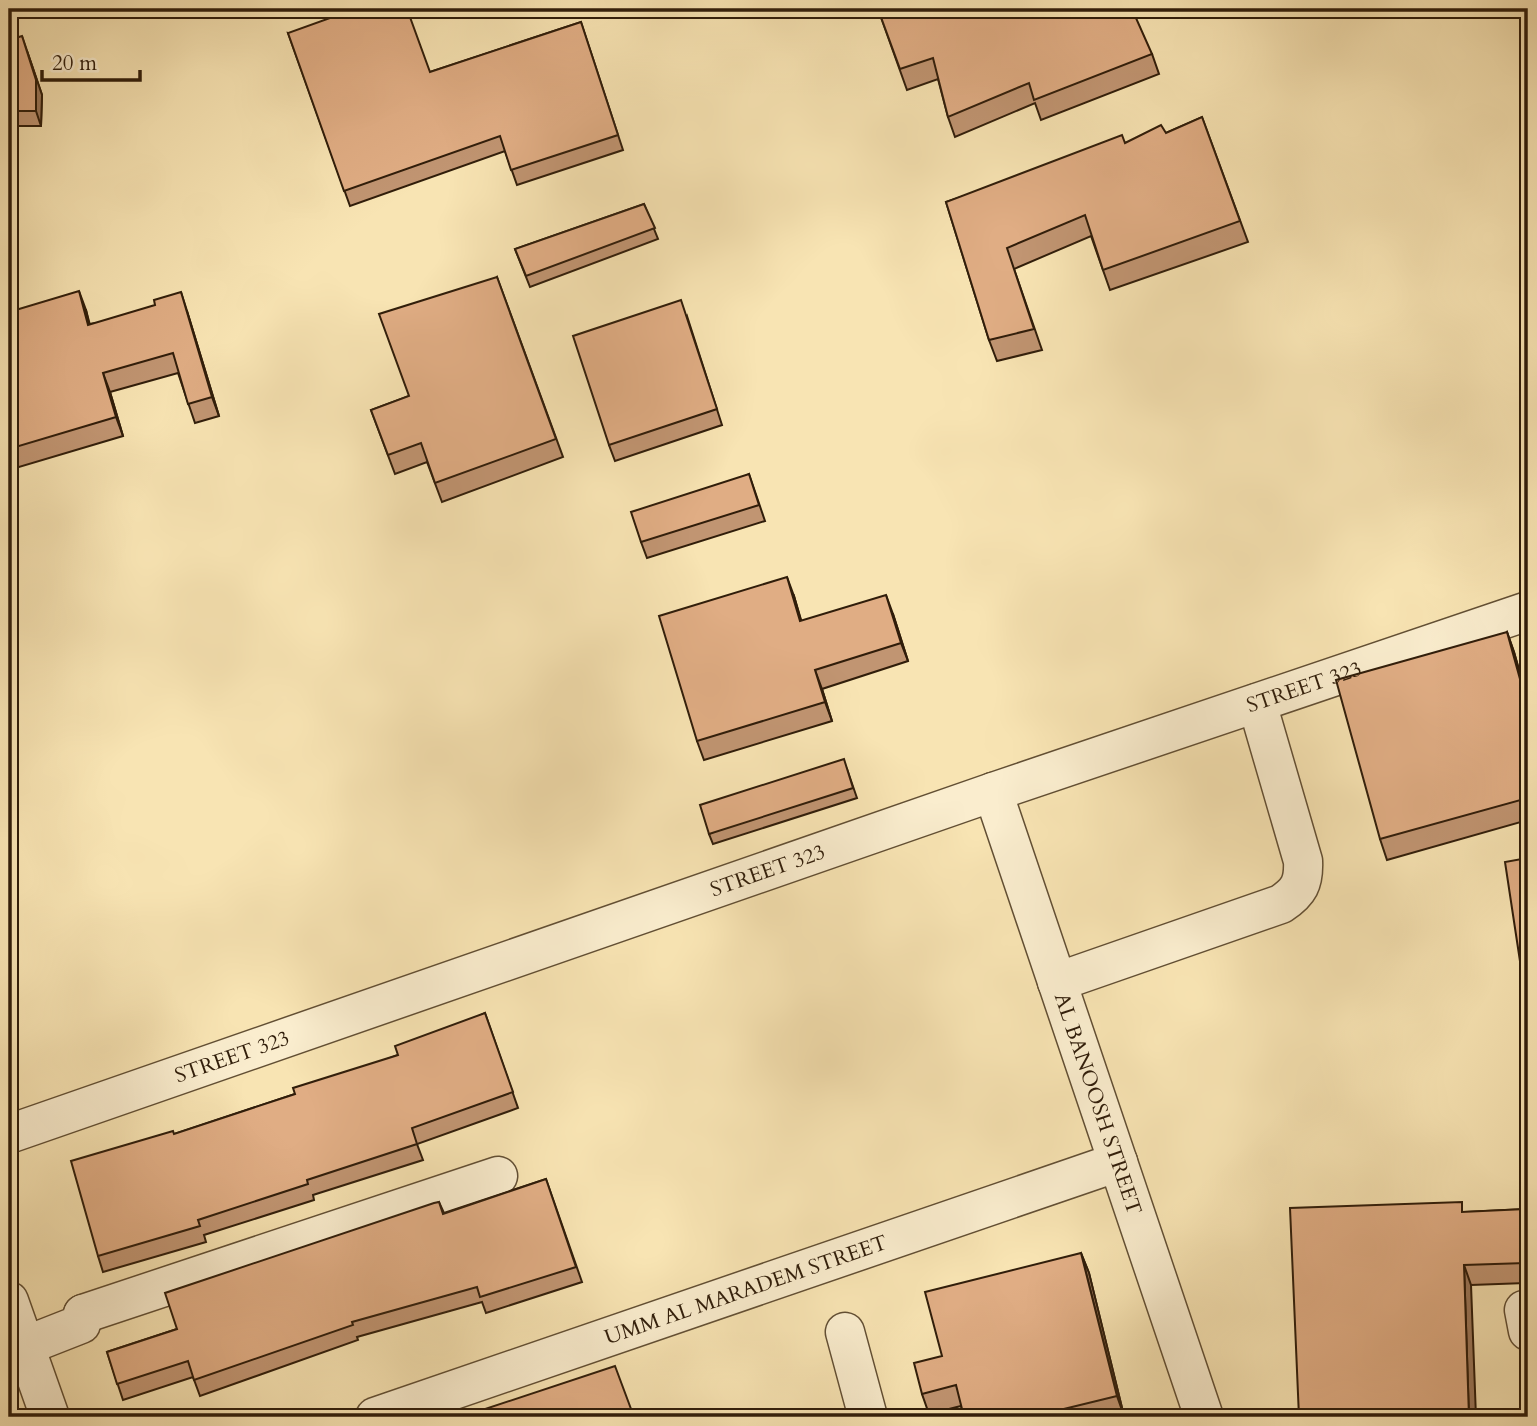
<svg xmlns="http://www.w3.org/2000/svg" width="1537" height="1426" font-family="Cardo,serif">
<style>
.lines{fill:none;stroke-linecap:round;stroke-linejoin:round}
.minor-casing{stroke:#624f34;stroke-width:41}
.minor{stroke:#faedce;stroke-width:38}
.wall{fill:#c19572;stroke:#301d0a;stroke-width:2}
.shaded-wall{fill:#9d795c;stroke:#301d0a;stroke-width:2}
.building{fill:#e0ad84;stroke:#301d0a;stroke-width:2}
.labels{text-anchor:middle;stroke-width:5;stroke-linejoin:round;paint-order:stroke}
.street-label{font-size:21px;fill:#301d0a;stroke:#faedce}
</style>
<rect width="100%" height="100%" fill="#f8e4b3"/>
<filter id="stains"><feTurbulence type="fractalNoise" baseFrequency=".00286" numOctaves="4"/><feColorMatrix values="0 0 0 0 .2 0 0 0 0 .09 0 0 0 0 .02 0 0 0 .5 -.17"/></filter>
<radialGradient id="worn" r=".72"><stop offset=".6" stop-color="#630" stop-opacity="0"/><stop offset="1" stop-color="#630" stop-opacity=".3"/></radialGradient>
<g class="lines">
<defs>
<g id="minor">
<path id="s1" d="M 993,792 L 1204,1417"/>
<path d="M 1057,982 L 1281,904 C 1299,892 1304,883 1303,861 L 1257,703"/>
<path id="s2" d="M 9,1134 L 993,792 L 1528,611"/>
<polyline points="9,1301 50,1417"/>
<polyline points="1524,1310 1528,1331"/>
<polyline points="83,1314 498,1176"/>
<polyline points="845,1332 868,1417"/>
<polyline points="25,1346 81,1324 83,1314"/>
<path id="s3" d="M 375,1417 L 1118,1162"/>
</g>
</defs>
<use href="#minor" class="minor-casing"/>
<use href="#minor" class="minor"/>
</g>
<g class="wall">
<polygon points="878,9 1152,54 1159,74 1041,120 1035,103 955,137 948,117 938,79 907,90"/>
<polygon points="581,22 623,150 517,185 505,151 350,206 288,33 430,72"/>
<polygon points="9,40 27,51 42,95 41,126 12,126 16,140 9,143"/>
<polygon points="1202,117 1248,242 1110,290 1091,236 1014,269 1042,350 997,361 989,340 946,202 1125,143 1166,133"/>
<polygon points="644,204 658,239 530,287 515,249"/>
<polygon points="497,277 563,457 442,502 427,462 395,474 371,410 409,396"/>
<polygon points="86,310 89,324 187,311 219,416 195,423 178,373 110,392 123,436 9,470 9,312"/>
<polygon points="687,316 722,425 615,461 609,445"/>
<polygon points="749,474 765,521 647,558 641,542"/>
<polygon points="794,596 801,621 893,614 908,661 822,689 832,721 704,760 697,741"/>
<polygon points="1507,632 1514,652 1528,702 1528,820 1387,860 1380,839"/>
<polygon points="847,769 857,798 713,844 709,834"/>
<polygon points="1528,858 1528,997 1523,981"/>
<polygon points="485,1013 518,1108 417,1144 423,1160 313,1195 314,1200 204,1235 206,1242 103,1272 98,1256 174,1134 295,1094 398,1055"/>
<polygon points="546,1179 582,1282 486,1313 482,1302 357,1337 358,1340 200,1396 193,1377 123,1400 107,1352 177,1329 439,1202 444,1213"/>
<polygon points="1528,1209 1528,1283 1471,1285 1299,1417 1465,1212"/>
<polygon points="1081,1253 1089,1273 1124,1416 1119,1417 964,1417 961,1406 929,1414 922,1394 942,1356"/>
</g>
<g class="shaded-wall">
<polygon points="22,36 42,95 41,126 36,111"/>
<polygon points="79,291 86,310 95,344 88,325"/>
<polygon points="181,292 187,311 219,416 212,397"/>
<polygon points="103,373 110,392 123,436 116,417"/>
<polygon points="787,577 794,596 807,640 800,621"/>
<polygon points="886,595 893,614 908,661 901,643"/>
<polygon points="1507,632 1514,652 1528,702 1528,708"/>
<polygon points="815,670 822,689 832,721 825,702"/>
<polygon points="1081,1253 1089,1273 1124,1416 1117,1396"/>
<polygon points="1464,1265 1471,1285 1476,1417 1469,1417"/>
</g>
<g class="building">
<polygon points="355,9 407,9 430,72 581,22 618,135 511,170 500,136 344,191 288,33"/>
<polygon points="878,9 1132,9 1152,54 1034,100 1029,83 948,117 933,58 900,69"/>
<polygon points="22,36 36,80 36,111 9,111 9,40"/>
<polygon points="1202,117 1240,221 1103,270 1085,215 1007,248 1034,329 989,340 946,202 1122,135 1125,143 1161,125 1166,133"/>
<polygon points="644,204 655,228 526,276 515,249"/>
<polygon points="497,277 556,439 435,483 421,443 388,455 371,410 409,396 379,314"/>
<polygon points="79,291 88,325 155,305 154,300 181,292 212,397 188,404 173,353 103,373 116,417 9,449 9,312"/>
<polygon points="681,300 717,409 609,445 573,336"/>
<polygon points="749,474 759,505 641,542 631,512"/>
<polygon points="787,577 800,621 886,595 901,643 815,670 825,702 697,741 659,616"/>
<polygon points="1507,632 1528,708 1528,798 1380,839 1336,680"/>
<polygon points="844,759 853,788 709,834 700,805"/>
<polygon points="1528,858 1528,980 1523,981 1505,862"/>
<polygon points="485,1013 513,1092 412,1128 417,1144 307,1180 308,1184 198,1220 200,1226 98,1256 71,1161 173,1131 174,1134 295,1094 293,1088 398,1055 395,1046"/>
<polygon points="546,1179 576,1267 480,1297 477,1287 352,1322 353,1325 194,1380 188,1361 117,1384 107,1352 177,1329 165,1293 434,1203 439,1202 443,1214"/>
<polygon points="1462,1202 1462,1212 1528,1209 1528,1263 1464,1265 1469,1417 1299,1417 1290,1208"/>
<polygon points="1081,1253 1117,1396 1031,1417 964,1417 956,1385 922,1394 914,1363 942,1356 925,1292"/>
<polygon points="615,1366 634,1417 461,1417"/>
</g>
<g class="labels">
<g class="street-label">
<text dy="7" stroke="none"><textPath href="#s2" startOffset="1370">STREET 323</textPath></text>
<text dy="7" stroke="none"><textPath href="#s2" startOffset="803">STREET 323</textPath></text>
<text dy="7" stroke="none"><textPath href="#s2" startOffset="236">STREET 323</textPath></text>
<text dy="7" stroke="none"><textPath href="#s1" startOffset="329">AL BANOOSH STREET</textPath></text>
<text dy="7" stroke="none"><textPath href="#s3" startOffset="392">UMM AL MARADEM STREET</textPath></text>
</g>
</g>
<rect width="1537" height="1426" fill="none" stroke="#f8e4b3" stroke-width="35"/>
<rect x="10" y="10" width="1516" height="1405" fill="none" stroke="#301d0a" stroke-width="3.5"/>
<rect x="18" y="18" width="1502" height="1391" fill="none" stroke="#301d0a" stroke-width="2"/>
<path d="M42 70v10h98v-10" fill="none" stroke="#301d0a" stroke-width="3.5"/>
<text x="52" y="70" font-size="21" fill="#301d0a" stroke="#faedce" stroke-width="5" paint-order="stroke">20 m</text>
<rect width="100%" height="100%" filter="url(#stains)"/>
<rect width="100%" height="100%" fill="url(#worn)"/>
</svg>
